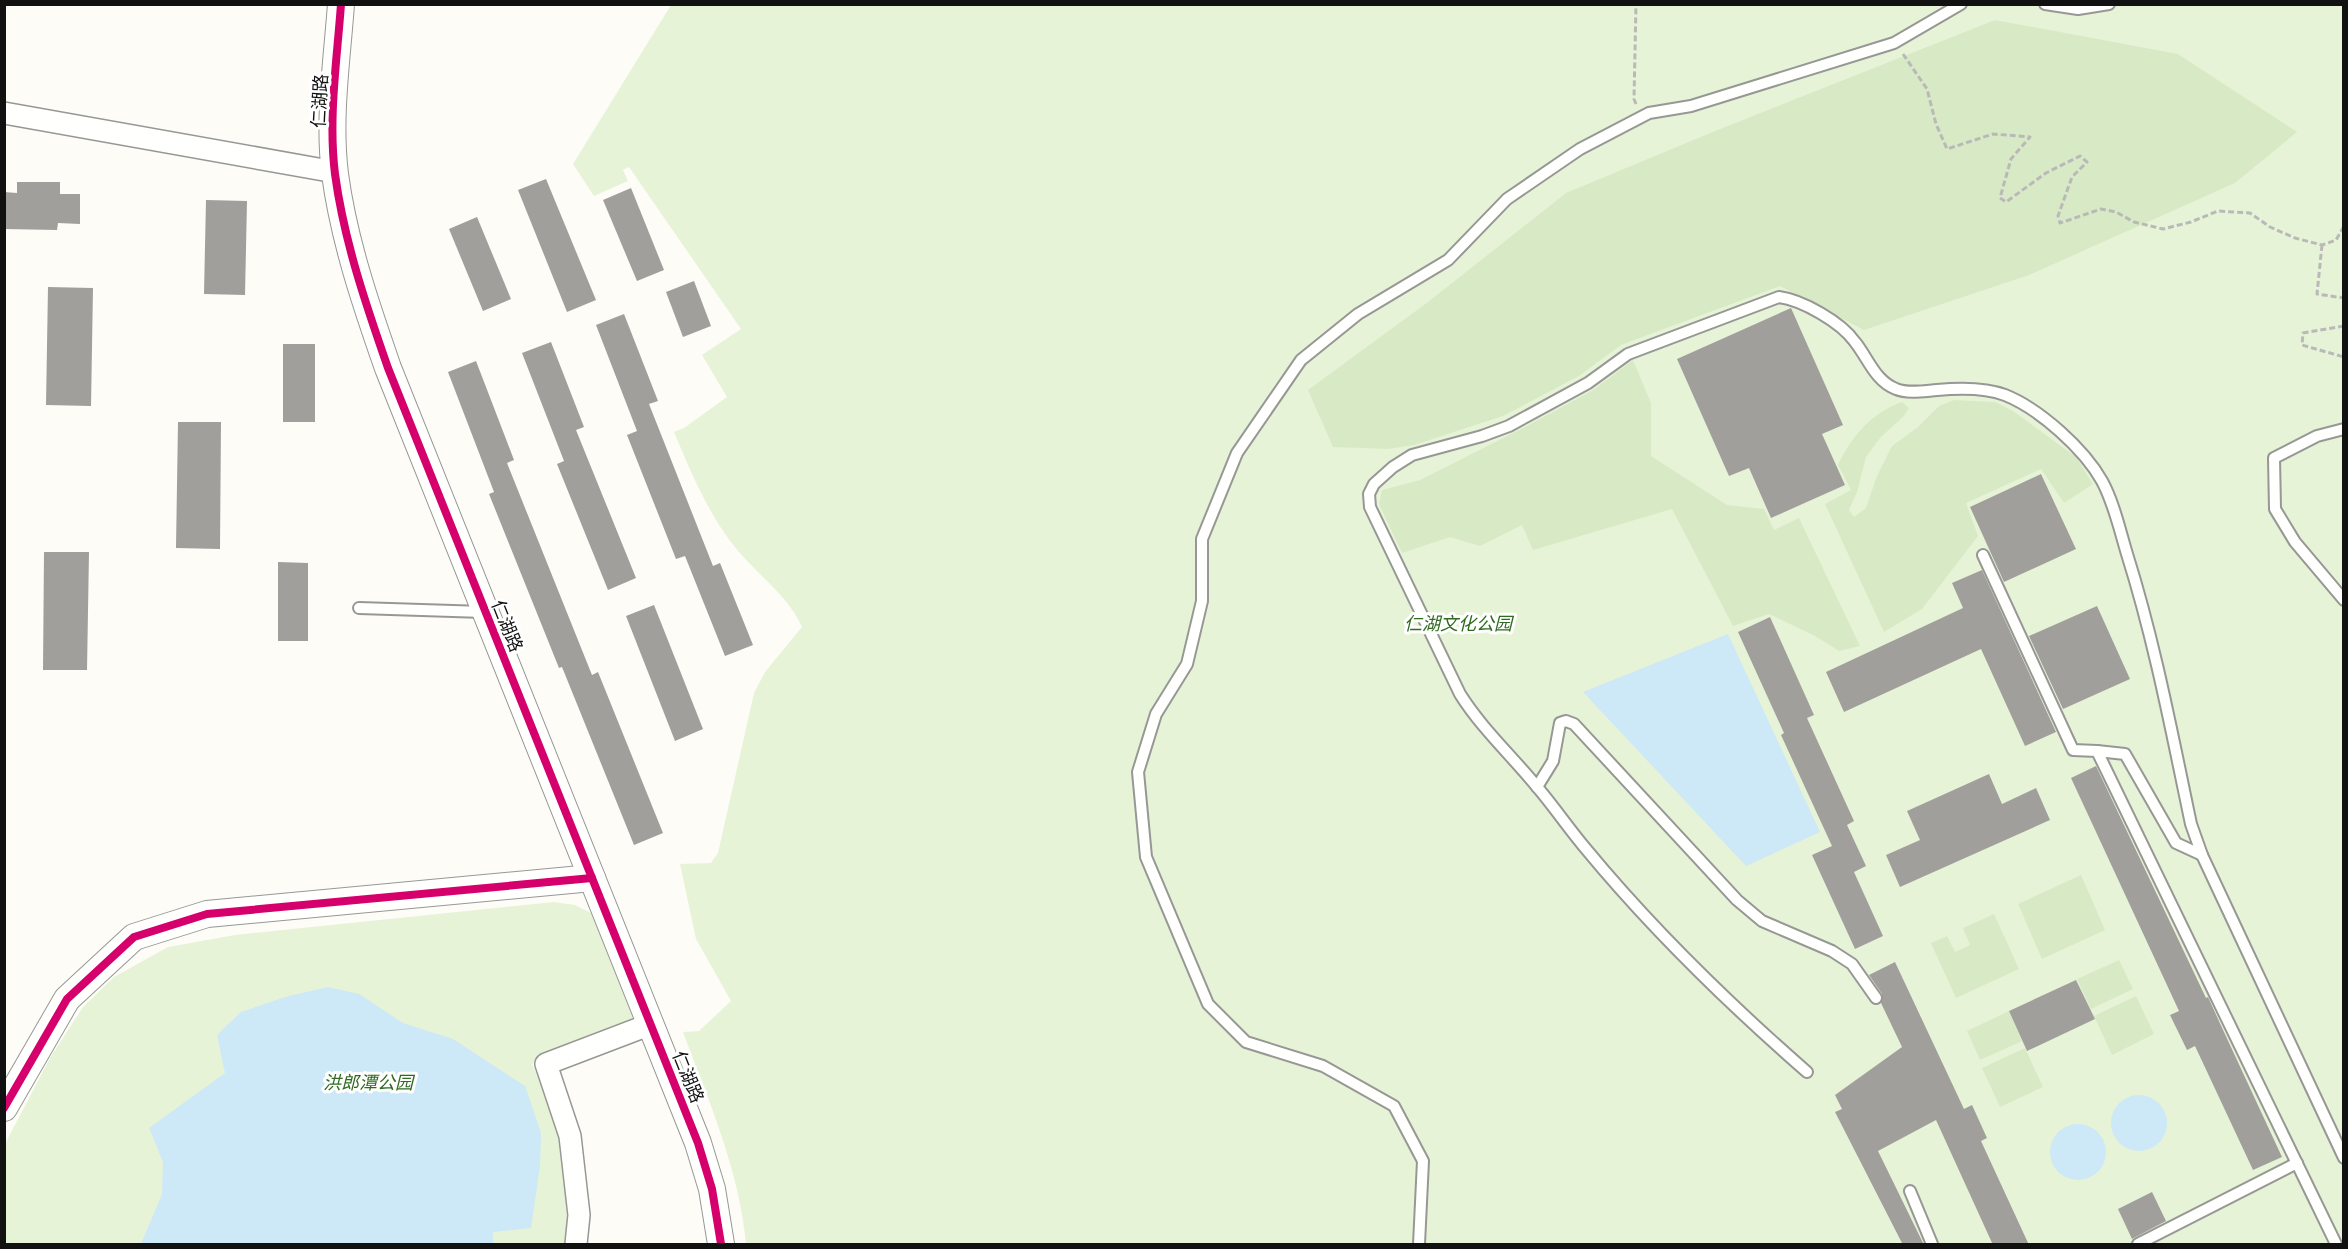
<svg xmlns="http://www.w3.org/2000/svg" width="2348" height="1249" font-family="'Zilla Slab','Noto Sans SC',serif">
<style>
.green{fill:#e7f3d7}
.forest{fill:#d8eac5}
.water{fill:#cde8f7}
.building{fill:#a19f9c}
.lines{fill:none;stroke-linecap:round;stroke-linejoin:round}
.service-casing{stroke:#979795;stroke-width:14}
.minor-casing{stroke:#979795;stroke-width:24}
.tertiary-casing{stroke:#979795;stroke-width:28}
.path{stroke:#b9b9b8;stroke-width:3;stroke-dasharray:6 3;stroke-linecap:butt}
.service{stroke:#fffffe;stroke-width:10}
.minor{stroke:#fffffe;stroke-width:21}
.tertiary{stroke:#fffffe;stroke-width:26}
.cycleway-casing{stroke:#fff;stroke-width:11}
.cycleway{stroke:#d6006c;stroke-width:8}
.labels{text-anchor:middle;stroke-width:6;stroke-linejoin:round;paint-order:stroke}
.street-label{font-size:18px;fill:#111;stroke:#fff}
.park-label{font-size:18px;font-style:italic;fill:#2f6b1f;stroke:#fff}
</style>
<rect width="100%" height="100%" fill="#fdfcf7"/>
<g class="green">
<path d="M 671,5 L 2343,5 L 2343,1244 L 746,1244 C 739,1169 709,1102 683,1032 L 699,1031 L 731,1001 L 696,939 L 680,864 L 711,863 L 718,853 L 754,693 L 765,672 L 802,627 C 787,593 753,572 731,542 C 706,509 690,470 674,432 L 684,428 L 727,397 L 702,355 L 741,329 L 629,167 L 623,170 L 628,181 L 594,196 L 573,164 Z"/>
<path d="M 554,902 L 575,905 L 593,914 L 633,1014 L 632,1025 L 532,1064 C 557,1118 577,1185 564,1244 L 5,1244 L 5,1144 L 50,1058 L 83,1007 L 114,977 L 168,947 L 235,935 Z"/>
</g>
<g class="forest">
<polygon points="1995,20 2178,54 2297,132 2235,183 2029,275 1864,330 1780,286 1621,345 1579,376 1503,416 1414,445 1388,449 1333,447 1308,390 1428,302 1566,193 1715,131"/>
<polygon points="1633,360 1651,403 1651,456 1727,505 1764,509 1774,530 1799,518 1860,646 1839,651 1815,636 1769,614 1733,626 1672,509 1533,550 1522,525 1480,546 1450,537 1402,553 1379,504 1382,490 1420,480 1523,428 1593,390"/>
<path d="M 1954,400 L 1995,402 L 2013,411 L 2076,457 L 2093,484 L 2064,503 L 2041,469 L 1966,503 L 1978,536 L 1922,609 L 1884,632 L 1825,504 L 1851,490 L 1838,465 C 1851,437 1872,412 1902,402 L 1909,408 L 1904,416 L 1881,437 L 1866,457 L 1857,492 L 1849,510 L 1854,517 L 1866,508 L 1877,476 L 1892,446 L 1918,427 L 1939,406 Z"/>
<polygon points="2081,875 2105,930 2042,959 2018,904"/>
<polygon points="1994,914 2019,969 1956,998 1931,943 1947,936 1955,952 1970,945 1963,928"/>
<polygon points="2119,960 2133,989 2091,1009 2077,979"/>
<polygon points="2136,996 2154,1034 2112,1055 2094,1016"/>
<polygon points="2009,1011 2022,1041 1980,1060 1967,1031"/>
<polygon points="2025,1048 2043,1087 2000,1107 1982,1068"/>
</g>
<g class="water">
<polygon points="1728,634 1820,832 1746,866 1583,692"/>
<polygon points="328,987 359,994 403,1023 453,1039 525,1086 541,1133 540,1166 531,1228 493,1232 493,1244 141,1244 162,1194 163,1162 149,1128 225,1073 217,1035 241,1012 285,997"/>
<circle cx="2139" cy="1123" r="28"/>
<circle cx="2078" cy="1152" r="28"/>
</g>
<g class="building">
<polygon points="546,179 596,300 567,312 518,190"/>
<polygon points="17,182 60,182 60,194 80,194 80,224 58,223 57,230 4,229 4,192 17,193"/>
<polygon points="631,188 664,270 637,281 603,200"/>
<polygon points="206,200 247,201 245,295 204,294"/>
<polygon points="477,217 511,299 483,311 449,229"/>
<polygon points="694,281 711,326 683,337 666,292"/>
<polygon points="48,287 93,288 91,406 46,405"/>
<polygon points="1791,308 1843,425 1822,434 1845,485 1771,518 1749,468 1729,476 1677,359"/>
<polygon points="624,314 658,401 649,404 713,566 720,563 753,645 725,656 685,556 676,559 627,435 637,431 596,325"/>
<polygon points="551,342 584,427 576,430 636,578 608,590 557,464 564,461 522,353"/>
<rect x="283" y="344" width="32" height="78"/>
<polygon points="476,361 514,460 507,463 592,675 598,672 663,833 634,845 562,667 559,668 489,494 494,492 448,372"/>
<polygon points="178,422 221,422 220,549 176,548"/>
<polygon points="2041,474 2076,549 2004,582 1970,507"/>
<polygon points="44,552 89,552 87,670 43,670"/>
<polygon points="278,562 308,563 308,641 278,641"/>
<polygon points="1982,570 2056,732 2025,746 1981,649 1844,712 1826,672 1963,608 1952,583"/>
<polygon points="654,605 703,729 675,741 626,616"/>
<polygon points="2097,606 2130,679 2063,709 2029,636"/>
<polygon points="1770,617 1814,715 1807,718 1854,821 1847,825 1866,866 1854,872 1883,936 1855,949 1812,855 1832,846 1781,735 1784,733 1738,632"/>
<polygon points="2096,766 2206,998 2208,997 2224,1032 2282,1157 2253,1170 2195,1046 2187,1050 2170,1015 2179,1011 2071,778"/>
<polygon points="1989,774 2002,804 2036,788 2050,820 1900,887 1886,855 1920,840 1907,811"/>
<polygon points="1895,962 1964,1109 1972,1105 1987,1138 1981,1141 2029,1245 1993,1245 1936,1120 1878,1151 1924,1245 1903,1245 1835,1112 1842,1109 1835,1095 1902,1047 1881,1003 1882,994 1869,975"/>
<polygon points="2076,980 2095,1019 2027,1051 2009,1011"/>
<polygon points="2152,1192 2166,1221 2132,1239 2118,1209"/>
</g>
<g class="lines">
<defs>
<g id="service">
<polyline points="2045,4 2078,9 2109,4"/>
<polyline points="2344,429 2317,436 2274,458 2275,509 2295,542 2344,600"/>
<polyline points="1983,555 2073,750 2097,751 2336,1244"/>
<polyline points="359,608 484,612"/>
<polyline points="2097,751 2125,754 2176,843 2202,855"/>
<polyline points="1537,787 1553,761 1560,723 1566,721 1574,724 1737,900 1762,921 1832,951 1852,964 1876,998"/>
<path d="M 1807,1072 C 1728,1003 1653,930 1586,849 C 1569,829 1555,808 1538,788 C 1512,756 1482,729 1460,694 L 1370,507 L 1369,494 L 1374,484 L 1393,467 L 1412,455 L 1482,436 L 1509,426 L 1588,383 L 1628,354 L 1779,297 C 1802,300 1841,322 1855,342 C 1868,358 1875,381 1896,389 C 1908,394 1924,391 1937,390 C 1958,388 1984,387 2005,395 C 2040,409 2084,449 2102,481 C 2114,503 2120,531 2127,554 C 2155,643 2172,734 2191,824 L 2202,855 L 2344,1158"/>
<polyline points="1910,1191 1932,1244"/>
<polyline points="1419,1244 1423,1161 1394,1106 1323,1066 1246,1042 1208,1004 1146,857 1138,772 1156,714 1187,664 1202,601 1202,539 1237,453 1301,360 1358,314 1448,260 1507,199 1580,149 1649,113 1691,106 1894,43 1961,4"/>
<polyline points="2138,1244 2297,1163"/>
</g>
<g id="minor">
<polyline points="4,113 335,172"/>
<polyline points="576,1244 579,1215 570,1136 546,1064 651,1024"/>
</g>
<g id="tertiary">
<path d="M 341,4 C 337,60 328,118 335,174 C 344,241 366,305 388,368 L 698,1143 L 712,1189 L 721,1244"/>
<polyline points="4,1108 67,999 134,937 207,914 592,878"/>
</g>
</defs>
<use href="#service" class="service-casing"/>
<use href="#minor" class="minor-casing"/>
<use href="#tertiary" class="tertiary-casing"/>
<g class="path">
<polyline points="1903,54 1927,89 1936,124 1947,149 1993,134 2030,137 2011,159 2000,198 2006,202 2046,173 2080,156 2087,162 2072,177 2058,216 2060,223 2101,209 2116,212 2134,222 2163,229 2191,222 2218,211 2250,213 2270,227 2295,238 2322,245 2336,240 2344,226"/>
<polyline points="1636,104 1634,99 1636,4"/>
<polyline points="2322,245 2317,294 2344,298"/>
<polyline points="2344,326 2303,333 2302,345 2344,357"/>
</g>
<use href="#service" class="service"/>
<use href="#minor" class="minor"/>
<use href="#tertiary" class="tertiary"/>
<defs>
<g id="cycleway">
<path d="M 341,4 C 337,60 328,118 335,174 C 344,241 366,305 388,368 L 698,1143 L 712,1189 L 721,1244"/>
<polyline points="4,1108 67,999 134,937 207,914 592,878"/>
</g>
</defs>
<use href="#cycleway" class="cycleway-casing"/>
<use href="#cycleway" class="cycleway"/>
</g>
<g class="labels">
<g class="street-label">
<text transform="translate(320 101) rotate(-87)" y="6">仁湖路</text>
<text transform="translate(507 626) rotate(68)" y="6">仁湖路</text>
<text transform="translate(688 1077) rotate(68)" y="6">仁湖路</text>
</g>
<g class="park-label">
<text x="1458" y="630">仁湖文化公园</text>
<text x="368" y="1089">洪郎潭公园</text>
</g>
</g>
<rect width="2348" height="1249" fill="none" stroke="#111111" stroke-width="12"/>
</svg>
